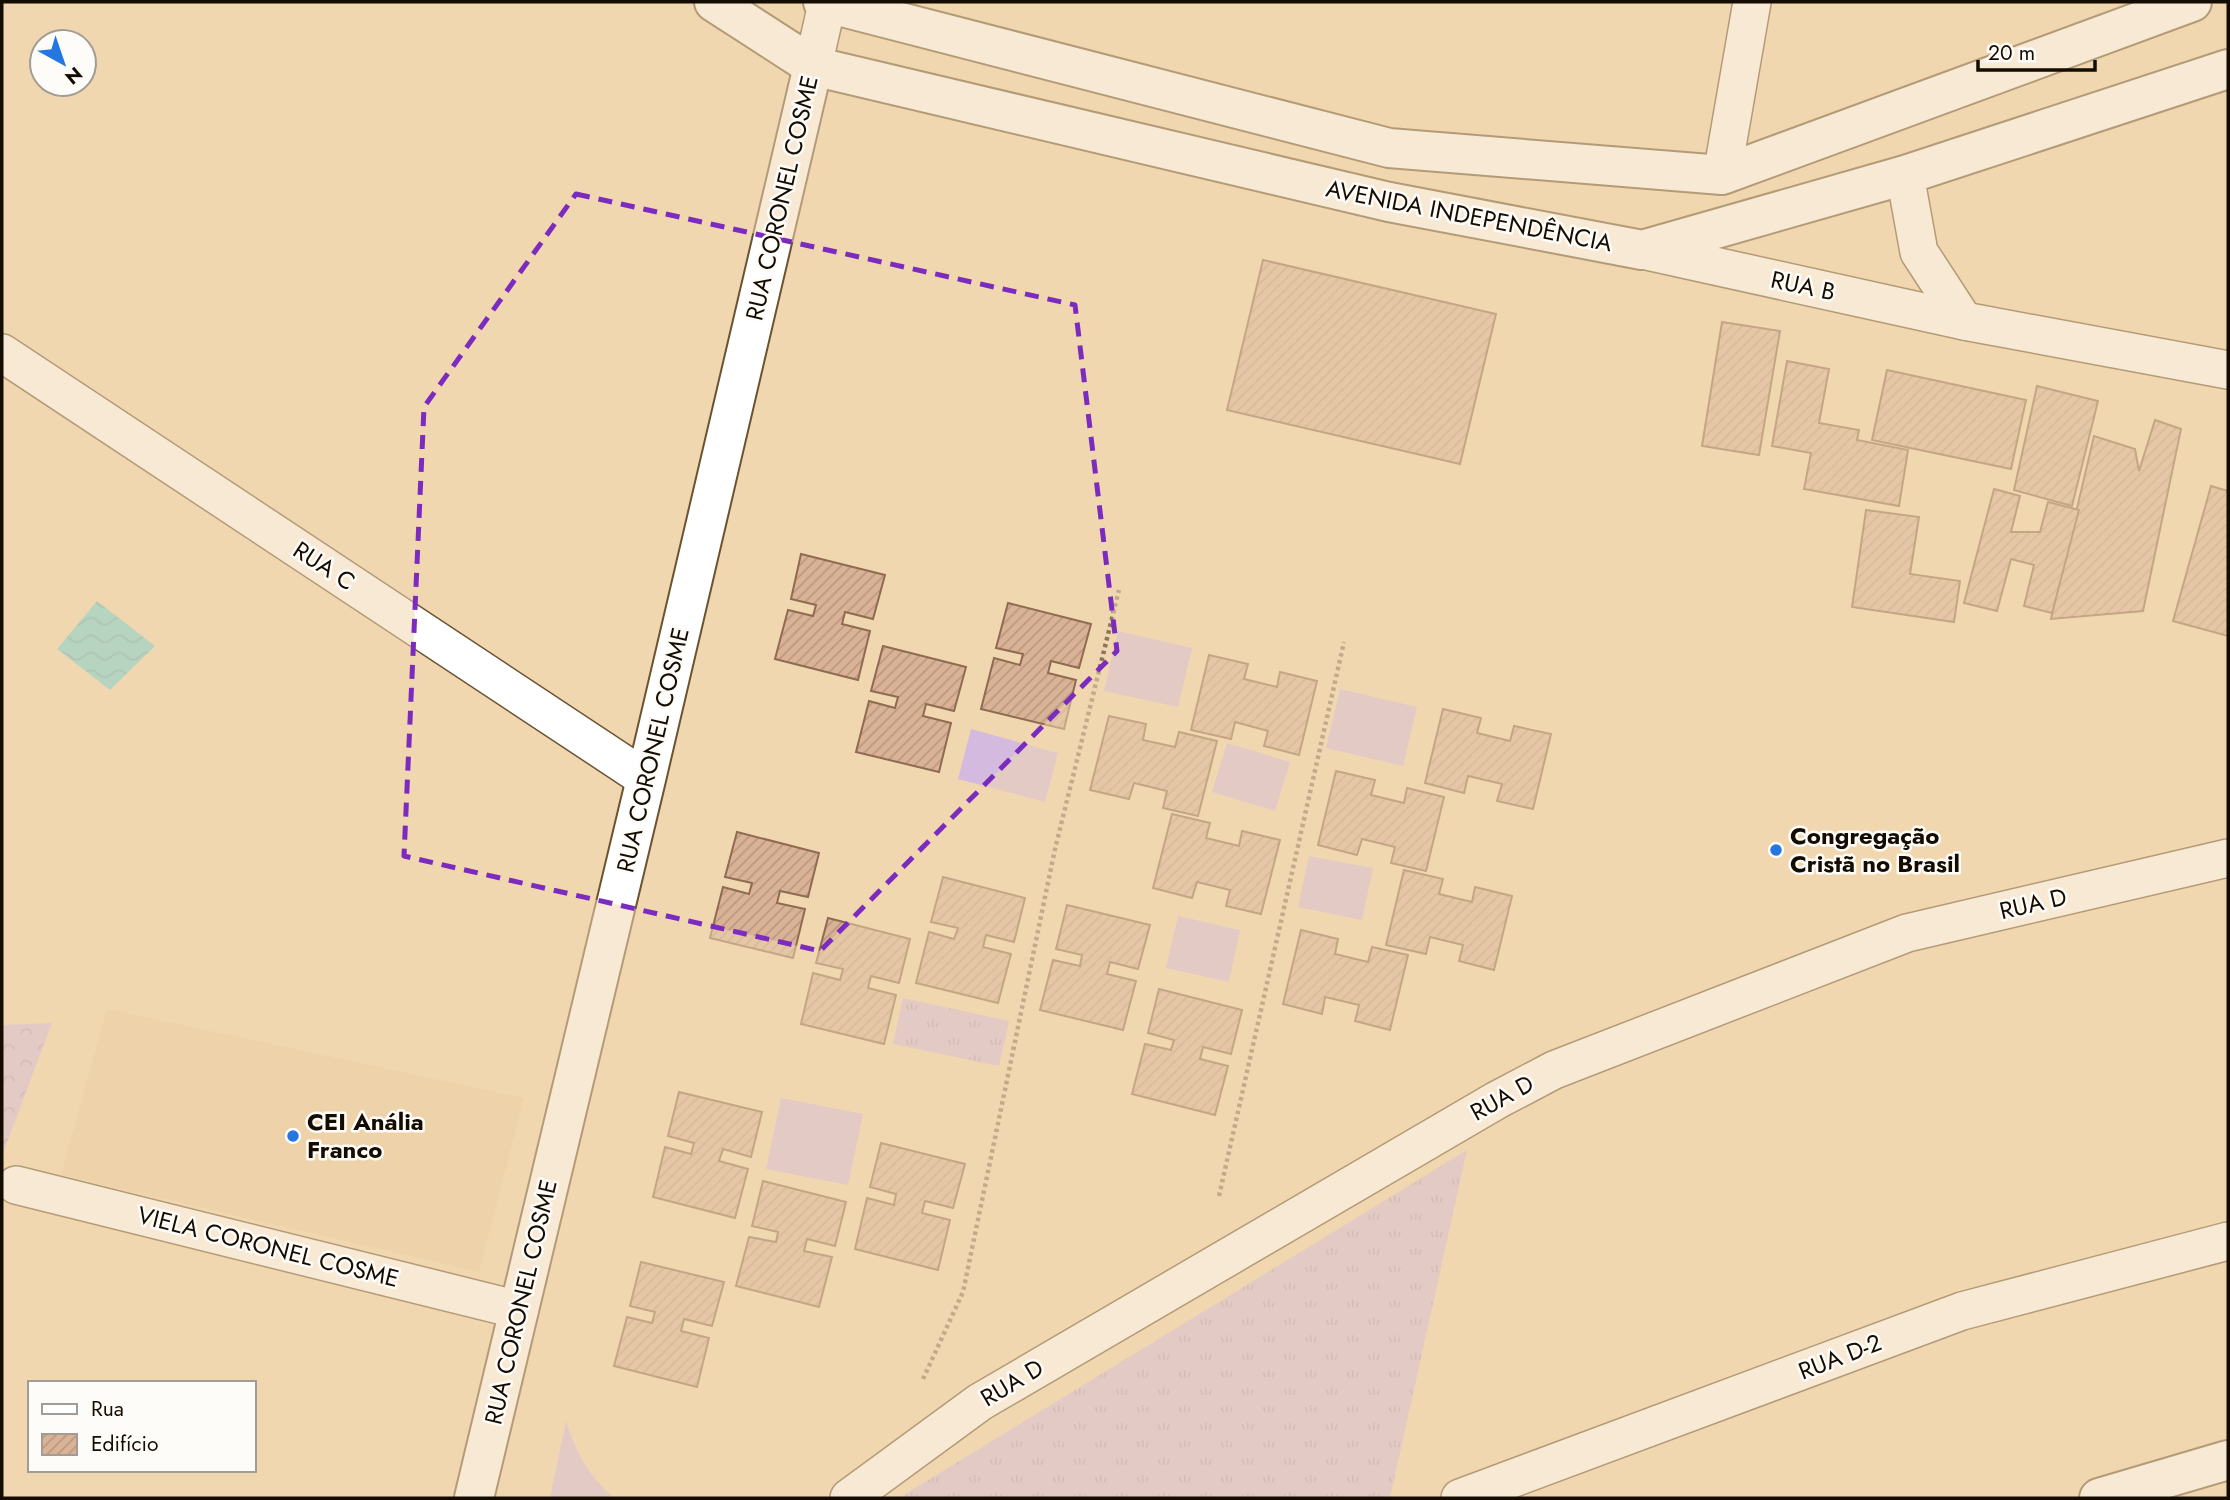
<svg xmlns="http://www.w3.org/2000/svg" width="2230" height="1500" font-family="Jost,sans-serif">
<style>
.built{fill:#ebcd9f}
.grass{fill:url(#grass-tufts)}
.forest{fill:url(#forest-crowns)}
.garden{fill:#d4bade}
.water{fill:url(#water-waves)}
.building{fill:url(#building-hatch);stroke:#8e6b51;stroke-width:2}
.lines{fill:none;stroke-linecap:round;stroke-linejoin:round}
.minor-casing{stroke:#6a5331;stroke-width:40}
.tertiary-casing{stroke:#6a5331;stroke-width:42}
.secondary-casing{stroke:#6a5331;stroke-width:42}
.primary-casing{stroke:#6a5331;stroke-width:42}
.path{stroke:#88765c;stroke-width:4.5;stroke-dasharray:3.5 3.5;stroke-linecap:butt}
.minor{stroke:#fff;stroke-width:37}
.tertiary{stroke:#fff;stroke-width:38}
.secondary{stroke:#fff;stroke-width:38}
.primary{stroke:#fff;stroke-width:38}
.marked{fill:none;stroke:#7b2cbf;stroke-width:5;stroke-dasharray:14 9;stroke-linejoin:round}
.poi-dot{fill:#2477e1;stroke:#fefcf8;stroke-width:2.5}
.labels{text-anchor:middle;stroke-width:5;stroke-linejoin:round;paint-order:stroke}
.street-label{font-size:24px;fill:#150c01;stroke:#fefcf8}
.poi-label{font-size:24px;font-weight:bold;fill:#150c01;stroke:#fefcf8;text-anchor:start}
</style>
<defs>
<pattern id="grass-tufts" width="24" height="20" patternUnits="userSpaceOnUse" patternTransform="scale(1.75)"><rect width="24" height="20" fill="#d4bade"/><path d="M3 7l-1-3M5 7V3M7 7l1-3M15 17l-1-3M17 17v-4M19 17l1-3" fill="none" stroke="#b59fbd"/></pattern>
<pattern id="forest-crowns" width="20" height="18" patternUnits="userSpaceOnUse" patternTransform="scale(1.75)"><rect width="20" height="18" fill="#d4bade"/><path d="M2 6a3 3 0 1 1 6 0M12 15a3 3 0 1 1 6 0" fill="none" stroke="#b59fbd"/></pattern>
<pattern id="water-waves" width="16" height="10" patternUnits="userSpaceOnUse" patternTransform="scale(1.75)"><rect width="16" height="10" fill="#70d1d3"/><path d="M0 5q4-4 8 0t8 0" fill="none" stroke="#60b2b3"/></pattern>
<pattern id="building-hatch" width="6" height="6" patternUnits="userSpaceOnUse" patternTransform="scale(1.75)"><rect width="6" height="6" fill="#dab397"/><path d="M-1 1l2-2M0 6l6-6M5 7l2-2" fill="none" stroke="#ba9980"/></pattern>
</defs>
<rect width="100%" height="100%" fill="#f1d7b0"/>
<polygon class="built" points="107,1009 524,1098 479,1272 61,1175"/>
<g class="grass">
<polygon points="903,998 1009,1021 999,1066 893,1044"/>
<polygon points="1467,1150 1390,1498 899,1498"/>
</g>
<polygon class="forest" points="52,1023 2,1156 2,1025"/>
<g class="garden">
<polygon points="1118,631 1192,648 1178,707 1104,691"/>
<polygon points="1340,689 1417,707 1403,766 1326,748"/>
<polygon points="971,729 1058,753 1045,802 958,779"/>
<polygon points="1227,743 1290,762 1275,811 1212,792"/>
<polygon points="1309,856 1373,868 1362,920 1298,907"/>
<polygon points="1178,916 1240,930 1229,982 1166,968"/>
<polygon points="781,1098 863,1114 848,1185 766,1169"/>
<path d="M 566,1421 C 576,1453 589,1476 614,1498 L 550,1498 Z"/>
</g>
<polygon class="water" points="97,601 155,646 110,690 57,649"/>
<g class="building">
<polygon points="1263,260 1496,314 1460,464 1227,410"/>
<polygon points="1722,322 1780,331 1759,455 1702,446"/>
<polygon points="1787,361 1829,369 1819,423 1859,430 1857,440 1908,450 1899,506 1804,489 1811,453 1772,446"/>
<polygon points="1887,370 2026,400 2011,469 1872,440"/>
<polygon points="2037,386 2098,401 2072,506 2014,490"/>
<polygon points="2155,420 2181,429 2143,611 2051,619 2094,436 2135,449 2139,471"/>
<polygon points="2211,486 2228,491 2228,636 2173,621"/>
<polygon points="1994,489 2020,496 2011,532 2040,532 2048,502 2079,510 2052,613 2024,606 2034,565 2011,559 1997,611 1964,603"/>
<polygon points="1866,510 1919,517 1910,574 1960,581 1954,622 1852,607"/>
<polygon points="801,554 885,575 873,619 845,612 842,624 870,631 858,680 775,659 788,610 813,616 816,605 791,599"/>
<polygon points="1008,603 1091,624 1079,668 1051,661 1048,673 1076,680 1064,729 981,709 994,658 1020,665 1023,654 996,648"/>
<polygon points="883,646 966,667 954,711 926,704 923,716 951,723 939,772 856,752 869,701 895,708 898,697 871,691"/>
<polygon points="1209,655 1248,664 1244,679 1277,687 1280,672 1317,681 1299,755 1264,746 1268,731 1235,722 1231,739 1191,730"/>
<polygon points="1443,709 1481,718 1477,733 1510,741 1514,726 1551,734 1533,809 1497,801 1502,784 1468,776 1464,793 1425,783"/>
<polygon points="1109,716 1146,724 1143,740 1175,747 1179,732 1217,741 1198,816 1163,808 1167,791 1134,783 1129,799 1090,790"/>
<polygon points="1336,771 1375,780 1371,795 1404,803 1407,788 1444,797 1426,871 1391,863 1395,847 1362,839 1357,855 1318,845"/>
<polygon points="1172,814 1210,823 1206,838 1239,846 1242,831 1280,840 1261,914 1226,906 1230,890 1197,882 1192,898 1153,888"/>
<polygon points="737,832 819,853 808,897 780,891 777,903 805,909 793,958 710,938 723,887 749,894 752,883 725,877"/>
<polygon points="1404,870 1443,879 1439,894 1472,902 1475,887 1512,896 1494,970 1459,961 1463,945 1430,937 1426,954 1386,945"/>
<polygon points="943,877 1025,898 1014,942 986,935 983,947 1011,954 998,1003 916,983 929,932 954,939 958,928 931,922"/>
<polygon points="1067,905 1150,925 1138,969 1110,962 1107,974 1136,981 1123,1030 1040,1010 1053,960 1080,966 1082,955 1056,949"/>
<polygon points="828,918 910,939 899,983 871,976 868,988 896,995 884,1044 801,1024 813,973 840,980 843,969 816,963"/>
<polygon points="1301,930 1338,939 1335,954 1368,962 1372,947 1408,955 1390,1030 1355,1021 1359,1005 1325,997 1322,1014 1283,1004"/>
<polygon points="1159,989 1242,1010 1231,1054 1203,1047 1200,1059 1228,1066 1215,1115 1132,1094 1145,1044 1171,1050 1174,1040 1148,1033"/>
<polygon points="679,1092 762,1112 751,1157 723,1149 719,1161 748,1169 735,1218 653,1197 665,1147 691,1154 694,1143 668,1136"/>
<polygon points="881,1143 965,1164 953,1208 925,1201 922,1213 950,1220 938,1270 855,1249 867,1198 894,1205 896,1194 870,1187"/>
<polygon points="763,1181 846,1202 835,1246 807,1239 804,1251 832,1257 819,1307 736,1286 749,1237 776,1242 778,1232 752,1226"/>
<polygon points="641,1262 724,1282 712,1326 684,1319 681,1331 709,1338 697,1387 614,1366 627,1317 652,1323 655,1312 630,1306"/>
</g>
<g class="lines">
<defs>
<g id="minor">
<polyline points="813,66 827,4"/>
<polyline points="1722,175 1752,2"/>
<polyline points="1905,175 1919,252 1964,321"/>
<polyline points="1642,250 1964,321 2228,370"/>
<polyline points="2,353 646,779"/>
<polyline points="16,1185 519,1310"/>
<polyline points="849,1498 980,1402 1497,1100 1554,1070 1907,933 2228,858"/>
<polyline points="1460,1498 1962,1311 2228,1241"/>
</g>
<polyline id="tertiary" points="474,1498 646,779 813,66"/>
<polyline id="secondary" points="2099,1498 2228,1460"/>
<g id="primary">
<polyline points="714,2 813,66 1389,202 1642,250 1905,175 2228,69"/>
<polyline points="823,2 1389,148 1722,175 2192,2"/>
</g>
</defs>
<use href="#minor" class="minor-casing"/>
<use href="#tertiary" class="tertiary-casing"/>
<use href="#secondary" class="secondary-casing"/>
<use href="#primary" class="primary-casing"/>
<g class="path">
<polyline points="1219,1196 1344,642"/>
<polyline points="923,1379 963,1292 1055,849 1119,590"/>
</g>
<use href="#minor" class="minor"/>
<use href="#tertiary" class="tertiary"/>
<use href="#secondary" class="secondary"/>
<use href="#primary" class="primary"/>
</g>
<path d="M0 0H2230V1500H0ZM 576,194 L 1075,305 L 1117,651 L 820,951 L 404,856 L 424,407 Z" fill="#f1d7b0" fill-opacity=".55" fill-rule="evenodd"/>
<path class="marked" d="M 576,194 L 1075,305 L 1117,651 L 820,951 L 404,856 L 424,407 Z"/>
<g class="poi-dot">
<circle cx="1776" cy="850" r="7"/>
<circle cx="293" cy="1136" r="7"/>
</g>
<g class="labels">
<g class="street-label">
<text transform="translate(782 198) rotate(-77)" y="8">RUA CORONEL COSME</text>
<text transform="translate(1469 216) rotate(11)" y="8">AVENIDA INDEPENDÊNCIA</text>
<text transform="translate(1803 286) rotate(12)" y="8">RUA B</text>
<text transform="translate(324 566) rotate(33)" y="8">RUA C</text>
<text transform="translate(653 750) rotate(-77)" y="8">RUA CORONEL COSME</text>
<text transform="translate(2033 904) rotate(-13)" y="8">RUA D</text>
<text transform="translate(1502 1098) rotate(-29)" y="8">RUA D</text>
<text transform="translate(268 1247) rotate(14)" y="8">VIELA CORONEL COSME</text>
<text transform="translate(521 1302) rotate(-77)" y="8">RUA CORONEL COSME</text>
<text transform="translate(1840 1357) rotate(-21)" y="8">RUA D-2</text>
<text transform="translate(1012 1383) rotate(-31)" y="8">RUA D</text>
</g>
<g class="poi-label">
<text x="1790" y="844">Congregação<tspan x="1790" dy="28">Cristã no Brasil</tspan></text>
<text x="307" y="1130">CEI Anália<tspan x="307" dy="28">Franco</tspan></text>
</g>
</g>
<rect width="2230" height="1500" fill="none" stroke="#150c01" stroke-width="7"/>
<rect x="28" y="1381" width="228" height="91" fill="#fefcf8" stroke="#a19c95" stroke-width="2"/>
<rect x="42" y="1404" width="35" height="10" fill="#ffffff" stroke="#a19c95" stroke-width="2"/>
<text x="91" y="1416" font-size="21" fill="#150c01">Rua</text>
<rect x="42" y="1434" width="35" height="21" fill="url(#building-hatch)" stroke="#a19c95" stroke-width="2"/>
<text x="91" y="1451" font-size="21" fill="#150c01">Edifício</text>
<g transform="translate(63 63) rotate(140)"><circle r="33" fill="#fefcf8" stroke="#a19c95" stroke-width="2"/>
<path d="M0-5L12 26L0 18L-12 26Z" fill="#2477e1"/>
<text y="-10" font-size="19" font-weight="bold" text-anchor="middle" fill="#150c01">N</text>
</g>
<path d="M1978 60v10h117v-10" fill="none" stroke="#150c01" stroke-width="3.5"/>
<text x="1988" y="60" font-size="21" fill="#150c01" stroke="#fefcf8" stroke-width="5" paint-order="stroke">20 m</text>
</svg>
